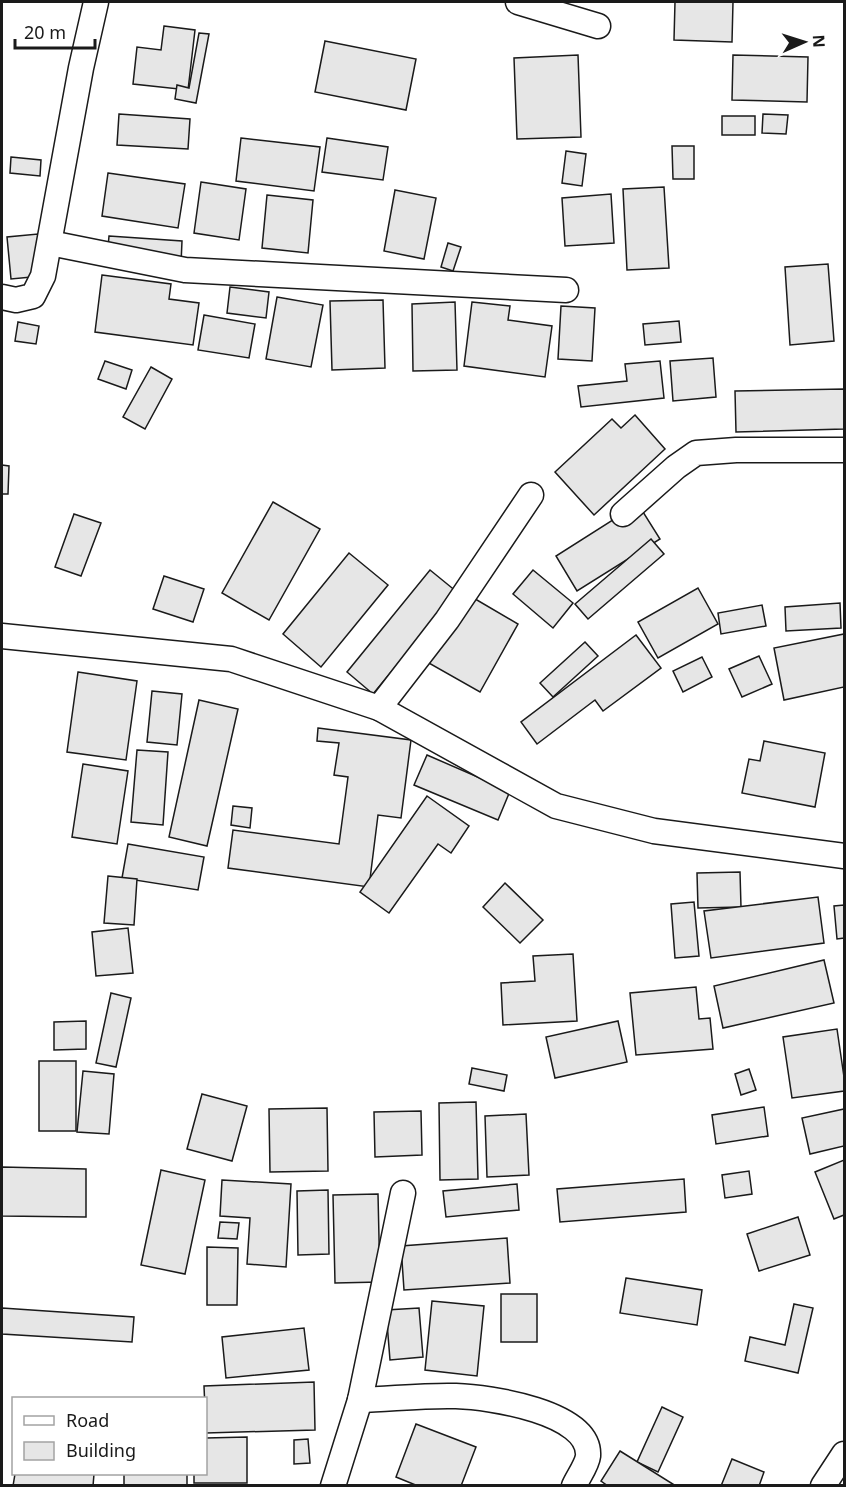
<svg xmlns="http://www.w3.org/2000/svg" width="846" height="1487" font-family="'Noto Sans',sans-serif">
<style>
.building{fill:#e6e6e6;stroke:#1a1a1a;stroke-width:1.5}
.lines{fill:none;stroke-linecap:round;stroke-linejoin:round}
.street-casing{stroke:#1a1a1a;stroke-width:27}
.street{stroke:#fff;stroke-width:24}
</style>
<rect width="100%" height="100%" fill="#fff"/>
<g class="building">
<polygon points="675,2 733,2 732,42 674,40"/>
<polygon points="164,26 195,30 188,90 133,84 137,47 161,50"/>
<polygon points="199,33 209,34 196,103 175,99 177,85 189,88"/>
<polygon points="325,41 416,59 406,110 315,92"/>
<polygon points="578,55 581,137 517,139 514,58"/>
<polygon points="733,55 808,57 807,102 732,100"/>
<polygon points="119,114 190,119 188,149 117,145"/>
<polygon points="763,114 788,115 786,134 762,133"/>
<rect x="722" y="116" width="33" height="19"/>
<polygon points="241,138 320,147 314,191 236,181"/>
<polygon points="327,138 388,147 383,180 322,172"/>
<polygon points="672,146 694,146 694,179 673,179"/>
<polygon points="566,151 586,154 582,186 562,183"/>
<polygon points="11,157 41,160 40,176 10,173"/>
<polygon points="108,173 185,184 178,228 102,216"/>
<polygon points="201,182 246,189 239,240 194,233"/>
<polygon points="664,187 669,268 627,270 623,189"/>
<polygon points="395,190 436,198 424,259 384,251"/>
<polygon points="611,194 614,243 565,246 562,198"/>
<polygon points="267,195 313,200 308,253 262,248"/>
<polygon points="38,234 42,276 11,279 7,237"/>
<polygon points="109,236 182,241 181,264 107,259"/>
<polygon points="448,243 461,247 453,271 441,267"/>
<polygon points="828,264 834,341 790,345 785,267"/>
<polygon points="102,275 171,284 169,299 199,303 193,345 95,332"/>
<polygon points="230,287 269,292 266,318 227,313"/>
<polygon points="277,297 323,305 311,367 266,359"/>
<polygon points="383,300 385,368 332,370 330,301"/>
<polygon points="455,302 457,370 413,371 412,304"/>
<polygon points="472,302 510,306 508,320 552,326 545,377 464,366"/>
<polygon points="561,306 595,308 592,361 558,359"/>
<polygon points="204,315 255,324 249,358 198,350"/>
<polygon points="679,321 681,342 645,345 643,324"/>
<polygon points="18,322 39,326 36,344 15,341"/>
<polygon points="713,358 716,397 673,401 670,361"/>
<polygon points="105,361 132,370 126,389 98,379"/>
<polygon points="660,361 664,398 581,407 578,386 627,381 625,364"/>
<polygon points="151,367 172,379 145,429 123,417"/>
<polygon points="844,389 844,429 736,432 735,391"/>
<polygon points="635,415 665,449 594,515 555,472 612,419 621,428"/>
<polygon points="2,465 9,466 8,494 2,494"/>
<polygon points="273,502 320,529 269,620 222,593"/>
<polygon points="638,504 660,539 577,591 556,556"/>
<polygon points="74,514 101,523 81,576 55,567"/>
<polygon points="651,539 664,554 588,619 575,604"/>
<polygon points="349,553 388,585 321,667 283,634"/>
<polygon points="430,570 457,592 373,694 347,672"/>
<polygon points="533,570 573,603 553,628 513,594"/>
<polygon points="164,576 204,589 193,622 153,609"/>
<polygon points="698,588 718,624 658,658 638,622"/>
<polygon points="465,593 518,624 480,692 427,662"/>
<polygon points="840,603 841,628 786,631 785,607"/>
<polygon points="762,605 766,626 721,634 718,613"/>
<polygon points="844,634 844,687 784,700 774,648"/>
<polygon points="636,635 661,668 603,711 595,700 537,744 521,722"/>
<polygon points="585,642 598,656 553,697 540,683"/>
<polygon points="759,656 772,684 742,697 729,669"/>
<polygon points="702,657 712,677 683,692 673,671"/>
<polygon points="78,672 137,681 126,760 67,752"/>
<polygon points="152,691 182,694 177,745 147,742"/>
<polygon points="199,700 238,709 207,846 169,837"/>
<polygon points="318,728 411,740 401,818 378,815 369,887 228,868 233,830 339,844 348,777 334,775 339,743 317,741"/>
<polygon points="764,741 825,753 815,807 742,793 749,759 760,761"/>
<polygon points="137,750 168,752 163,825 131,822"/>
<polygon points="427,755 510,791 498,820 414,785"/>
<polygon points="83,764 128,771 117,844 72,837"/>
<polygon points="427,796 469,826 451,853 438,844 389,913 360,892"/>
<polygon points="233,806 252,808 250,828 231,825"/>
<polygon points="128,844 204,857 198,890 122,878"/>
<polygon points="740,872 741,907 698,908 697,873"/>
<polygon points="108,876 137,879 134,925 104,923"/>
<polygon points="505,883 543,920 520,943 483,907"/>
<polygon points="818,897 824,943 711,958 704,911"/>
<polygon points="694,902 699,956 675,958 671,904"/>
<polygon points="844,905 844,938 837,939 834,906"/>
<polygon points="128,928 133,973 96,976 92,932"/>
<polygon points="573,954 577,1021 503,1025 501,983 535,981 533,956"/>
<polygon points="824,960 834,1003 723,1028 714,986"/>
<polygon points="696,987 699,1019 710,1018 713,1049 636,1055 630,993"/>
<polygon points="111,993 131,998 116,1067 96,1063"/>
<polygon points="86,1021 86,1049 54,1050 54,1022"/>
<polygon points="618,1021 627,1062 555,1078 546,1037"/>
<polygon points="837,1029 844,1077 844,1091 792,1098 783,1037"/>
<rect x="39" y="1061" width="37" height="70"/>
<polygon points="472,1068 507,1075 504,1091 469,1084"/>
<polygon points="749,1069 756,1090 741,1095 735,1074"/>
<polygon points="83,1071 114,1074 109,1134 77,1132"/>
<polygon points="202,1094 247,1106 232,1161 187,1149"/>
<polygon points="476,1102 478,1179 440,1180 439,1103"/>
<polygon points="764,1107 768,1136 716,1144 712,1115"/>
<polygon points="327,1108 328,1171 270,1172 269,1109"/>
<polygon points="844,1109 844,1146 810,1154 802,1118"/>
<polygon points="421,1111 422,1155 375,1157 374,1112"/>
<polygon points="526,1114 529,1175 487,1177 485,1116"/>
<polygon points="844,1160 844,1215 834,1219 815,1172"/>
<polygon points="2,1167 86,1169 86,1217 2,1216"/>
<polygon points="161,1170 205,1180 185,1274 141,1265"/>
<polygon points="749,1171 752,1194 725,1198 722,1175"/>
<polygon points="684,1179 686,1212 560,1222 557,1189"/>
<polygon points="222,1180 291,1184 286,1267 247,1264 250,1218 220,1216"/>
<polygon points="517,1184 519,1210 446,1217 443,1191"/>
<polygon points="328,1190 329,1254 298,1255 297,1191"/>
<polygon points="378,1194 380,1282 335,1283 333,1195"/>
<polygon points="798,1217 810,1255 759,1271 747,1234"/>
<polygon points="220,1222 239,1223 237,1239 218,1238"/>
<polygon points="507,1238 510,1283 404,1290 401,1246"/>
<polygon points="207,1247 238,1248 237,1305 207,1305"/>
<polygon points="626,1278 702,1290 697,1325 620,1313"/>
<rect x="501" y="1294" width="36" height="48"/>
<polygon points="432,1301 484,1306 477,1376 425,1370"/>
<polygon points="794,1304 813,1308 798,1373 745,1361 750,1337 785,1345"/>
<polygon points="2,1308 134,1317 132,1342 2,1334"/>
<polygon points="419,1308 423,1357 390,1360 386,1310"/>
<polygon points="304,1328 309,1370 226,1378 222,1337"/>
<polygon points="314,1382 315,1430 206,1433 204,1386"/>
<polygon points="662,1407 683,1417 658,1472 637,1462"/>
<polygon points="416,1424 476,1447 461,1486 418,1486 396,1477"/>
<polygon points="247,1437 247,1483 194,1483 194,1474 206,1474 206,1438"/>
<polygon points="308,1439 310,1463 294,1464 294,1440"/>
<polygon points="620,1451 676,1486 608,1486 601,1481"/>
<polygon points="732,1459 764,1472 759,1486 721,1486"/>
<polygon points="15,1474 94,1474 93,1486 13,1486"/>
<rect x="124" y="1474" width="63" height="12"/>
</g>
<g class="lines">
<defs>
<g id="street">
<polyline points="518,2 598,26"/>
<polyline points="50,243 185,270 566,290"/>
<polyline points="2,297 16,300 33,296 43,276 81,68 96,2"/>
<polyline points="623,514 676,467 696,453 736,450 844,450"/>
<polyline points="2,636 231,659 379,708 556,806 654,831 844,856"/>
<polyline points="379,708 447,620 531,495"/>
<path d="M 360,1400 C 392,1399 424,1395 456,1396 C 489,1397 591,1412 588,1456 C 587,1465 578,1477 574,1486"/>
<polyline points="333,1486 360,1400 403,1193"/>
<polyline points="823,1486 844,1454"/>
</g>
</defs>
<use href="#street" class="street-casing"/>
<use href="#street" class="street"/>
</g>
<rect width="846" height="1487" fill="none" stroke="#1a1a1a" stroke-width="6"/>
<rect x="12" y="1397" width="195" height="78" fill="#ffffff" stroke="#a3a3a3" stroke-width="1.5"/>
<rect x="24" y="1416" width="30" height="9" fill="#ffffff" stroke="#a3a3a3" stroke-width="1.5"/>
<text x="66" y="1427" font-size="18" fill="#1a1a1a">Road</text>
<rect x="24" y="1442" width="30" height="18" fill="#e6e6e6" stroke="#a3a3a3" stroke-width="1.5"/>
<text x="66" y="1457" font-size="18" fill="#1a1a1a">Building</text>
<g transform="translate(804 42) rotate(87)" stroke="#ffffff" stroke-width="4.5" paint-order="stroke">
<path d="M0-4.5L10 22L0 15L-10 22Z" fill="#1a1a1a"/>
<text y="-9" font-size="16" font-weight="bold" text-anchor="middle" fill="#1a1a1a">N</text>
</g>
<path d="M15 39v9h80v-9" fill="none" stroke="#1a1a1a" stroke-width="3"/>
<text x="24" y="39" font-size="18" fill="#1a1a1a" stroke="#ffffff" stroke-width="4.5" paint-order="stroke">20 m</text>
</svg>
